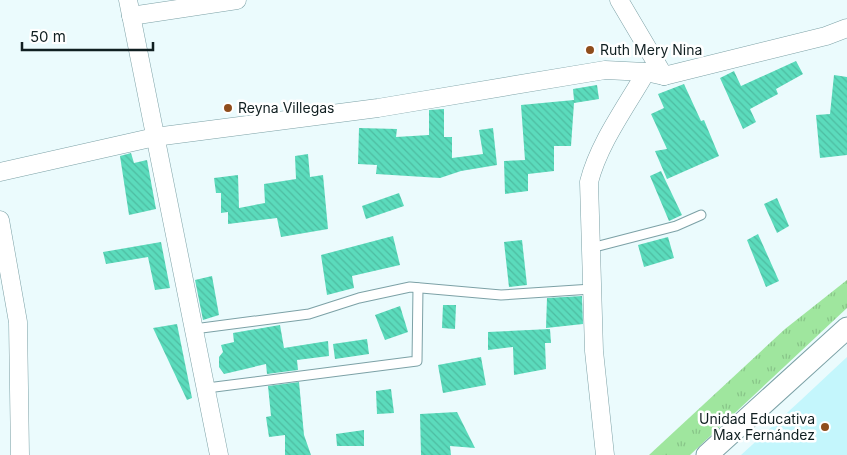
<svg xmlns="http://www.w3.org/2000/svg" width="847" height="455" font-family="Inter,sans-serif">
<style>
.built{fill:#c4f6fc}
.grass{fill:url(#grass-tufts)}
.building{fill:url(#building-back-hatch)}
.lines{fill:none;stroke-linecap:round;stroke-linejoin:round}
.service-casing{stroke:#7ca1a6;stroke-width:11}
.minor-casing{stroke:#7ca1a6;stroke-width:19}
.tertiary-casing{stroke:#7ca1a6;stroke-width:23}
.service{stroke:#fff;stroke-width:9}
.minor{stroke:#fff;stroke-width:18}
.tertiary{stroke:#fff;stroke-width:21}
.poi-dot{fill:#8f4d1c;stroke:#fff;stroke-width:2}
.labels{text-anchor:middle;stroke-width:5;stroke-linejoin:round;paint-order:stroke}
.poi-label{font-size:14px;fill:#101f21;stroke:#fff;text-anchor:start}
</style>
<defs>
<pattern id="grass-tufts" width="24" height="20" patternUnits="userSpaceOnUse" patternTransform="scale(1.25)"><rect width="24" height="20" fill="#9fe69e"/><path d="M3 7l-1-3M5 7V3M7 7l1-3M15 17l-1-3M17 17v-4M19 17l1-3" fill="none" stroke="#88c588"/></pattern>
<pattern id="building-back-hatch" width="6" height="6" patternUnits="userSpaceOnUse" patternTransform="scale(1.25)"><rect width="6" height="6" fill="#5bdbbc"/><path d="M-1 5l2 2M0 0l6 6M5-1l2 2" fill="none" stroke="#4ebca1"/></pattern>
</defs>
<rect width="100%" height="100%" fill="#ebfbfd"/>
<polygon class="built" points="847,357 847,455 741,455 801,400"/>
<polygon class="grass" points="847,280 847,308 690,455 649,455 785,329"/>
<g class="building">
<polygon points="796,61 803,74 776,89 778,94 750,109 756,122 743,129 720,78 734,71 741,86"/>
<polygon points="834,75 847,77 847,155 820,158 816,115 830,114"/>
<polygon points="684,84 701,121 704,120 719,156 667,179 655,151 667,149 651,114 664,108 658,94"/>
<polygon points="597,85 599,99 574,103 571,146 554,146 554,171 528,174 528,191 505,194 504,161 525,160 521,105 574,100 573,89"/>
<polygon points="444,109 444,137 452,137 452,158 483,154 479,130 493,128 497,165 461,171 440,178 376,174 377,165 358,164 359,128 397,129 396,137 429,135 429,110"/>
<polygon points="131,153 134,163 147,160 156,209 129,215 120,156"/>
<polygon points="308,154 310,177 323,175 328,229 281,237 277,218 228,224 228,212 221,213 221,193 216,193 214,178 238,175 239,208 265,203 264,184 296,179 295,156"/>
<polygon points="661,171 682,215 669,221 650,176"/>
<polygon points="399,193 404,206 366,219 362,206"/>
<polygon points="777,198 789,226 777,233 764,204"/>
<polygon points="758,234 779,281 766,287 747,240"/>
<polygon points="393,236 400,265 352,276 354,288 327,295 321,255"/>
<polygon points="668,237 674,258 644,267 638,245"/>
<polygon points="522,240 527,285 509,287 504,242"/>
<polygon points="161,242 170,288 155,290 148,257 106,264 103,252"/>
<polygon points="212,276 219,315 203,320 195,280"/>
<polygon points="582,296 583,324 546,328 547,298"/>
<polygon points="443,305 456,305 455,329 442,328"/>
<polygon points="400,306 408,332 385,340 375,315"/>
<polygon points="177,324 192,398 187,400 153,328"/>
<polygon points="280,325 284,348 328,341 329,356 297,360 298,370 267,374 266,364 224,374 219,367 219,357 223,352 221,345 234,342 233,333"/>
<polygon points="550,329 551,343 545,343 546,369 514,375 513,347 488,350 488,332"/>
<polygon points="367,339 369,354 335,359 333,344"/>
<polygon points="481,357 486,385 443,393 438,365"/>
<polygon points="299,382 304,435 311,455 285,455 285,435 269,437 266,417 271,416 268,386"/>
<polygon points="391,389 394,413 377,414 376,391"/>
<polygon points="457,412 475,448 450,446 451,455 421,455 420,414"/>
<polygon points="364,430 364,446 337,446 336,434"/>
</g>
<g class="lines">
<defs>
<g id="service">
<polyline points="591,248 676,226 701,215"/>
<polyline points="194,329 309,314 359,298 410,287 501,295 592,289"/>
<polyline points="207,388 417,361 418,288"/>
</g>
<g id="minor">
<polyline points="128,0 219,455"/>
<polyline points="619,0 664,76"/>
<polyline points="131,16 237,0"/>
<polyline points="0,172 155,137 378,108 605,70 646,72 664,76 826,36 847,28"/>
<polyline points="0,220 18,322 20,455"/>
<path d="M 605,455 L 594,351 L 589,182 C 599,143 626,107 646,72"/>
</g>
<polyline id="tertiary" points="707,455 847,328"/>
</defs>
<use href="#service" class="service-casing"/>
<use href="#minor" class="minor-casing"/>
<use href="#tertiary" class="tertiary-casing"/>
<use href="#service" class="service"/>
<use href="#minor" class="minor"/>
<use href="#tertiary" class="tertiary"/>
</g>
<g class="poi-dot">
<circle cx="590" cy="50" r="5"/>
<circle cx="228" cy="108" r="5"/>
<circle cx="825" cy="427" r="5"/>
</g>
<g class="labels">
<g class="poi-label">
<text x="600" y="55">Ruth Mery Nina</text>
<text x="238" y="113">Reyna Villegas</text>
<text x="815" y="424" text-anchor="end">Unidad Educativa<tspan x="815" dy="16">Max Fernández</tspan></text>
</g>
</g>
<path d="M22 42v8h131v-8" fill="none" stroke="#101f21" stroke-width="2.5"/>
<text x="30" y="42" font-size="15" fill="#101f21" stroke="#ffffff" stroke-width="4" paint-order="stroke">50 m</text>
</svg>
